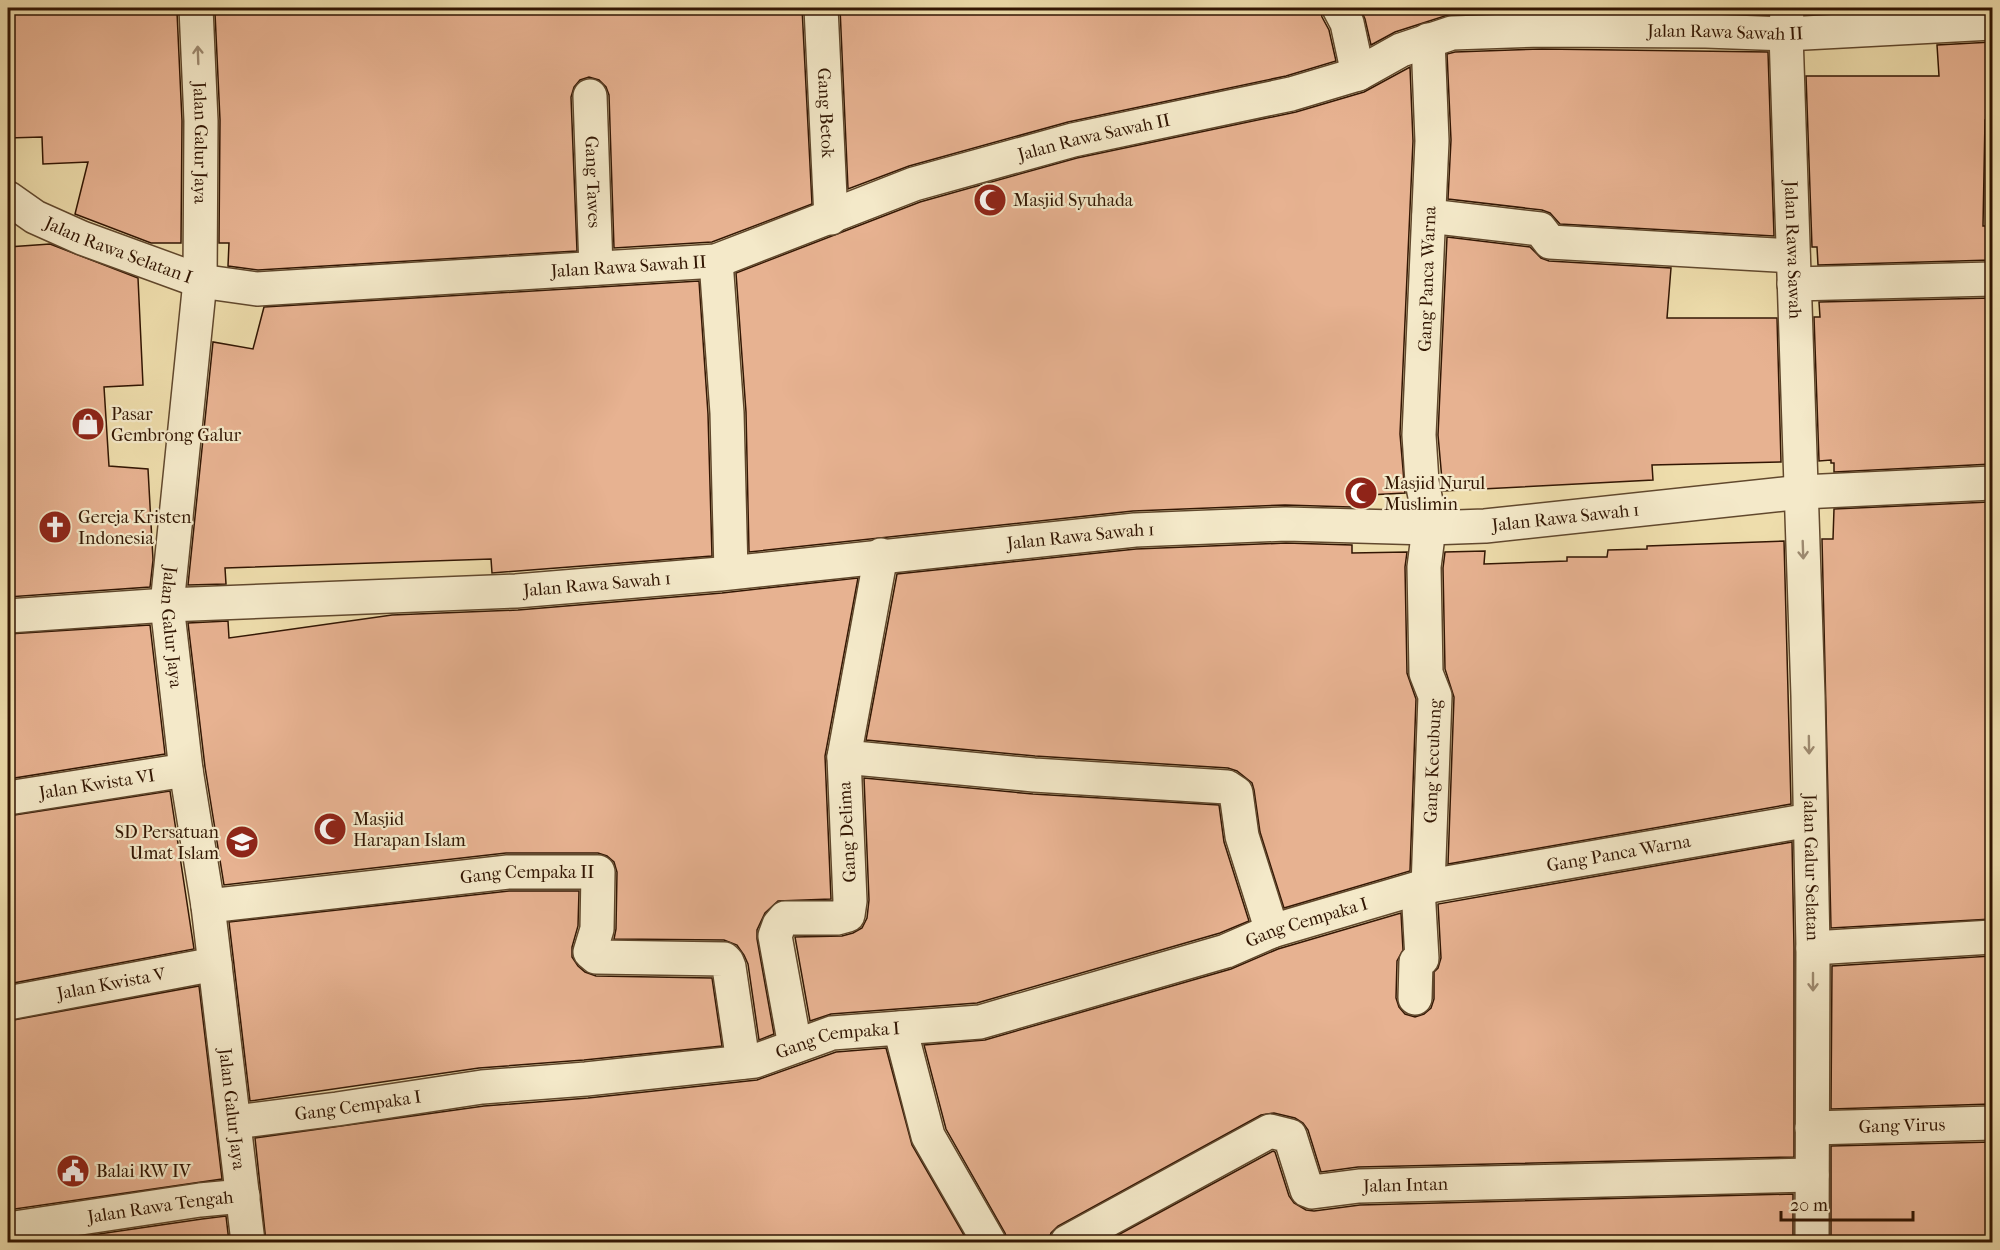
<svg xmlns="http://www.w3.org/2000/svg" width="2000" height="1250" font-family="'IM FELL French Canon',serif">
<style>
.building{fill:#e7b291;stroke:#321603;stroke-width:1.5}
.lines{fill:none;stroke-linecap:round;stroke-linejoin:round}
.minor-casing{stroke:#61482d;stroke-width:36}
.minor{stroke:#f4e9c9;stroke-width:33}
.oneway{stroke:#9d8a70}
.labels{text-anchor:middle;stroke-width:4.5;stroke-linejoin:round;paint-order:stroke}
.street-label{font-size:18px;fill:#321603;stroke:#f4e9c9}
.poi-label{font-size:18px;fill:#321603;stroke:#f4e9c9;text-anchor:start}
</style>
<rect width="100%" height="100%" fill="#eeddac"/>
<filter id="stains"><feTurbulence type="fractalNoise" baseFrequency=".00333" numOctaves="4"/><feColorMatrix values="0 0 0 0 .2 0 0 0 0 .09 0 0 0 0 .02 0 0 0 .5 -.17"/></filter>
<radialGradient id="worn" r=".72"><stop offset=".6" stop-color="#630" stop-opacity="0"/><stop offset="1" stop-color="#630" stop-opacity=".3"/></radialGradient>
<g class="building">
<polygon points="8,8 107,8 107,11 177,12 182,121 181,243 151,243 75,214 88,162 43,164 42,137 8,138"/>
<polygon points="237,8 587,8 587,11 688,12 688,8 802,8 812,204 712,242 614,248 609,95 606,87 599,80 589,77 580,80 574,87 571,97 577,251 258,270 228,266 229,243 219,243 220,120 215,13 238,14"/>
<polygon points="840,8 1320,8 1322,17 1329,30 1336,61 1286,76 1068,122 909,166 848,189"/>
<polygon points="1360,8 1768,8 1768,15 1542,11 1451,14 1395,32 1371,45 1365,19"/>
<polygon points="1992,42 1992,120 1985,120 1983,226 1992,226 1992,260 1818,265 1817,247 1812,247 1806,76 1939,76 1937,45"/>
<polygon points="1542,49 1768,52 1774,236 1560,224 1550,213 1542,210 1448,199 1451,140 1447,54 1455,52"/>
<polygon points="1410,67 1413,141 1400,434 1405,493 1350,496 1351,507 1285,505 1133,511 749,552 746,412 736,273 920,202 1077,158 1296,112 1364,92"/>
<polygon points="1447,237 1530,247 1541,258 1549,261 1671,268 1667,318 1777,318 1781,462 1652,465 1653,480 1443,491 1438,435"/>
<polygon points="50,244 138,278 143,385 104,387 109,466 148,469 153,560 150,587 8,597 10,479 8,479 8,247"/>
<polygon points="699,281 708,414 712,556 492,573 491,559 225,568 226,584 188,585 213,342 253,349 264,307"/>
<polygon points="1992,298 1992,464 1834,472 1834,463 1831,463 1831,460 1819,461 1814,317 1820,317 1819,302"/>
<polygon points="1989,502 1987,623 1992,623 1992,919 1831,928 1822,539 1833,539 1834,509"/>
<polygon points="1784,541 1791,804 1448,864 1454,697 1445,669 1443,568 1445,552 1485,551 1484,564 1567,561 1567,557 1607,557 1608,550 1647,549 1647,546"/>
<polygon points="1286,543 1352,545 1352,553 1407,552 1405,567 1407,673 1416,699 1410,871 1284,908 1260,832 1254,790 1252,783 1237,771 1228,768 1035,756 866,740 897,574 1136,549"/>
<polygon points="858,578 825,756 831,899 778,901 765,913 757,930 757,939 774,1034 759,1040 748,964 744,955 737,945 724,940 614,939 616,929 617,872 614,862 607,856 598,853 506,853 224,885 205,767 188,623 228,621 229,638 392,615 518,610 722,593"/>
<polygon points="150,625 165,754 8,779 8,634"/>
<polygon points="864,778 1033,794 1219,805 1224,842 1249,921 1220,933 977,1003 831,1014 810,1021 795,937 842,936 853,933 862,928 867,918 869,900"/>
<polygon points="170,791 194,949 8,984 8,816"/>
<polygon points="1792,842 1794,948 1794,1157 1358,1167 1321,1172 1308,1130 1303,1123 1295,1118 1274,1113 1261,1115 1058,1226 1051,1233 1048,1242 1008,1242 1005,1233 946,1129 924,1045 985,1040 1231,969 1278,949 1401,913 1403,950 1397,961 1396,998 1399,1007 1405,1014 1415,1017 1424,1014 1431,1008 1434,999 1434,972 1438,968 1441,958 1438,904"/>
<polygon points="509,891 579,891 578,926 572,947 572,957 578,966 585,972 596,976 712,978 722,1046 584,1060 479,1068 250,1101 229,922"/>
<polygon points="1991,956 1992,1104 1831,1109 1832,966"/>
<polygon points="199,986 222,1179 8,1210 8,1021"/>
<polygon points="886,1048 912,1145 968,1242 266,1242 255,1138 484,1106 588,1098 757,1080 836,1052"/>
<polygon points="1992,1142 1992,1236 1949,1237 1950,1242 1831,1242 1831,1146"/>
<polygon points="1273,1151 1275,1152 1289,1196 1294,1203 1306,1210 1314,1211 1360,1205 1793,1194 1793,1242 1105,1242"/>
<polygon points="226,1216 229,1242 44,1242 202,1219"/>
</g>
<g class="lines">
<defs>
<g id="minor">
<path id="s1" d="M 196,8 L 201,121 L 200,281 L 167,605 L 186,770 L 208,906 L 248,1242"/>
<path id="s2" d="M 821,8 L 831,218"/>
<polyline points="1339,8 1347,23 1358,74"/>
<path id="s3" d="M 1787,8 L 1786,34 L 1808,696 L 1813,948 L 1812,1242"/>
<polyline points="1428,40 1432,141 1419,435 1422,482 1429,516"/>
<path id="s4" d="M 590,96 L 596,268"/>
<path id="s5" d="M 8,198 L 35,217 L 82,238 L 200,281 L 257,289 L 716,261 L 914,184 L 1073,140 L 1291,94 L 1358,74 L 1401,50 L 1452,33 L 1542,30 L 1706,31 L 1786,34 L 1992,23"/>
<polyline points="1429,216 1540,229 1550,242 1793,256"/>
<polyline points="716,261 727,413 731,572"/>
<polyline points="1794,284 1992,279"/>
<path id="s6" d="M 8,616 L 167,605 L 516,591 L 720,574 L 1135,530 L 1286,524 L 1429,528 L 1485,526 L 1802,492 L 1992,483"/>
<polyline points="844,757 1034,775 1227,787 1236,793 1242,836 1272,931"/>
<path id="s7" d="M 8,798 L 186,770"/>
<path id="s8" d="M 1428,887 L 1435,696 L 1426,673 L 1424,567 L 1429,528"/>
<path id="s9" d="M 208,906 L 508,872 L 598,872 L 597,929 L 590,952 L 596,957 L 724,959 L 727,962 L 729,967 L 743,1062"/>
<polyline points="1813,948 1992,937"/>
<polyline points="1415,998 1416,962 1422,959 1418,888"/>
<path id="s10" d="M 8,1003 L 215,964"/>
<polyline points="900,1028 928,1136 989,1242"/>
<polyline points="795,1046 775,936 779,925 785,918 837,918 848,915 850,901 844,757 881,555"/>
<path id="s11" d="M 235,1122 L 337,1109 L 482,1087 L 586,1079 L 755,1061 L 832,1033 L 980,1022 L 1226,951 L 1272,931 L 1418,888 L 1810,820"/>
<path id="s12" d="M 1812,1128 L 1992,1123"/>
<path id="s13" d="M 8,1229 L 200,1200 L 243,1196"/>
<path id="s14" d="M 1067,1242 L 1270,1131 L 1290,1136 L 1307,1190 L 1312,1192 L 1359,1186 L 1812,1175"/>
</g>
</defs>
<use href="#minor" class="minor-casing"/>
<use href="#minor" class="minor"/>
</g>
<defs><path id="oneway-shaft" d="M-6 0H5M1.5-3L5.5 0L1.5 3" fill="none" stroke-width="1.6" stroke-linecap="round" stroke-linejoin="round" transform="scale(1.5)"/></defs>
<g class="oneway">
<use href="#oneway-shaft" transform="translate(198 55) rotate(-92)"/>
<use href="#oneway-shaft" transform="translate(1803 550) rotate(88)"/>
<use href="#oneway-shaft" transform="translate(1809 745) rotate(89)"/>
<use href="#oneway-shaft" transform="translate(1813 982) rotate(90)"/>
</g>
<defs>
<symbol id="mosque-disc" viewBox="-11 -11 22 22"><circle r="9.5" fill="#8f2418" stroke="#f4e9c9"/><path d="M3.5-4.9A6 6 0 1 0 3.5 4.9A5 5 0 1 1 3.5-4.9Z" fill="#fff"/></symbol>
<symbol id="shop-disc" viewBox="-11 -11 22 22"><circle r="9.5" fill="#8f2418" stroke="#f4e9c9"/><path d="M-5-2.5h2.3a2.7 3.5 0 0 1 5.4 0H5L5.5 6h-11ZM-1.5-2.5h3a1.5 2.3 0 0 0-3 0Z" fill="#fff"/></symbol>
<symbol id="church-disc" viewBox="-11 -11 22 22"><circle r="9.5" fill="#8f2418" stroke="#f4e9c9"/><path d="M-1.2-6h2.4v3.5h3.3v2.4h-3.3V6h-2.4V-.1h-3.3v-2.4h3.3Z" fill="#fff"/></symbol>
<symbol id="school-disc" viewBox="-11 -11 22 22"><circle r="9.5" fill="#8f2418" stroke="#f4e9c9"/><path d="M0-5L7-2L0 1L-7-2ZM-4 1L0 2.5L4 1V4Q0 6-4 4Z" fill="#fff"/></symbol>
<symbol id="civic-disc" viewBox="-11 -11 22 22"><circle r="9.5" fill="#8f2418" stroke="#f4e9c9"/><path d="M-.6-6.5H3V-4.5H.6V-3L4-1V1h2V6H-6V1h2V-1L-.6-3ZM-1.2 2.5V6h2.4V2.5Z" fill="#fff"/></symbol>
</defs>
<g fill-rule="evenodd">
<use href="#mosque-disc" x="971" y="181" width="38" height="38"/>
<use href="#shop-disc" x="69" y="405" width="38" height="38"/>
<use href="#mosque-disc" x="1342" y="474" width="38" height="38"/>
<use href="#church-disc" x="36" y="508" width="38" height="38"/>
<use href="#mosque-disc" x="311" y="810" width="38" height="38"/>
<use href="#school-disc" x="223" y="823" width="38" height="38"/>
<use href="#civic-disc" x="54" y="1152" width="38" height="38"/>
</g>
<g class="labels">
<g class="street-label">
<text dy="6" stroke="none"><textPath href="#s5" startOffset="1774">Jalan Rawa Sawah II</textPath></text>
<text dy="6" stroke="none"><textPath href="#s2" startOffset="105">Gang Betok</textPath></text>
<text dy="6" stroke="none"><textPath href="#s5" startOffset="1126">Jalan Rawa Sawah II</textPath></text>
<text dy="6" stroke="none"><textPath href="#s1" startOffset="135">Jalan Galur Jaya</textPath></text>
<text dy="6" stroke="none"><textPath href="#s4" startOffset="86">Gang Tawes</textPath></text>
<text dy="6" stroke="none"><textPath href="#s5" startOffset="123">Jalan Rawa Selatan I</textPath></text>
<text dy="6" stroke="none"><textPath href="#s3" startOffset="242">Jalan Rawa Sawah</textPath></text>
<text dy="6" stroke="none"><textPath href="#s5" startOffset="640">Jalan Rawa Sawah II</textPath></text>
<text transform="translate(1427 279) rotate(-88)" y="6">Gang Panca Warna</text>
<text dy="6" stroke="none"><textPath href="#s6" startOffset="1562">Jalan Rawa Sawah 1</textPath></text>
<text dy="6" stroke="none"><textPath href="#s6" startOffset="1076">Jalan Rawa Sawah 1</textPath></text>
<text dy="6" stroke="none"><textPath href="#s6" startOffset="590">Jalan Rawa Sawah 1</textPath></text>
<text dy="6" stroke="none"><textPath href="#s1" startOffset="621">Jalan Galur Jaya</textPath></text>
<text dy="6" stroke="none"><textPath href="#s8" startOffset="126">Gang Kecubung</textPath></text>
<text dy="6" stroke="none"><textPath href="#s7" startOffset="90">Jalan Kwista VI</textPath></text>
<text transform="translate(847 832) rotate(-93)" y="6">Gang Delima</text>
<text dy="6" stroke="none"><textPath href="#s11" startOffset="1416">Gang Panca Warna</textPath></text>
<text dy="6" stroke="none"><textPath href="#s3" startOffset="860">Jalan Galur Selatan</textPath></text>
<text dy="6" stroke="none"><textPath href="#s9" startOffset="321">Gang Cempaka II</textPath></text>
<text dy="6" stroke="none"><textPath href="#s11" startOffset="1096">Gang Cempaka I</textPath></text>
<text dy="6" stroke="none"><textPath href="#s10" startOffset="105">Jalan Kwista V</textPath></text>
<text dy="6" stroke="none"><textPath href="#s11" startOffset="610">Gang Cempaka I</textPath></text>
<text dy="6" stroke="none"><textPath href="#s11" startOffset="124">Gang Cempaka I</textPath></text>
<text dy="6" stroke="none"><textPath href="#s1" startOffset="1107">Jalan Galur Jaya</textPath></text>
<text dy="6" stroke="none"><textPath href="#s12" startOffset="90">Gang Virus</textPath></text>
<text dy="6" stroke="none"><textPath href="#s14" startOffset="408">Jalan Intan</textPath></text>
<text dy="6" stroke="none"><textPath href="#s13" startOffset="154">Jalan Rawa Tengah</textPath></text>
</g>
<g class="poi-label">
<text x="1013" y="206">Masjid Syuhada</text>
<text x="111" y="420">Pasar<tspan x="111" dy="21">Gembrong Galur</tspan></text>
<text x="1384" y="489">Masjid Nurul<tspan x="1384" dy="21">Muslimin</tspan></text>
<text x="78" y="523">Gereja Kristen<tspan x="78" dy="21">Indonesia</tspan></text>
<text x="353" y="825">Masjid<tspan x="353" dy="21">Harapan Islam</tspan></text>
<text x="219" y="838" text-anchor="end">SD Persatuan<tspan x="219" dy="21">Umat Islam</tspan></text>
<text x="96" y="1177">Balai RW IV</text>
</g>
</g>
<rect width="2000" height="1250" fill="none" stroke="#eeddac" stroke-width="30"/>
<rect x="9" y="9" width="1982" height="1232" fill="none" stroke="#321603" stroke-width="3"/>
<rect x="15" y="15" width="1970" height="1220" fill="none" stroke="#321603" stroke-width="1.5"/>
<path d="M1781 1211v9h132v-9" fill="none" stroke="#321603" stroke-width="3"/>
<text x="1790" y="1211" font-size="18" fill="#321603" stroke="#f4e9c9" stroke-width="4.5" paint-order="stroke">20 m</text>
<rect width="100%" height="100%" filter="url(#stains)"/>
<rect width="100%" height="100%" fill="url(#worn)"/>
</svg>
